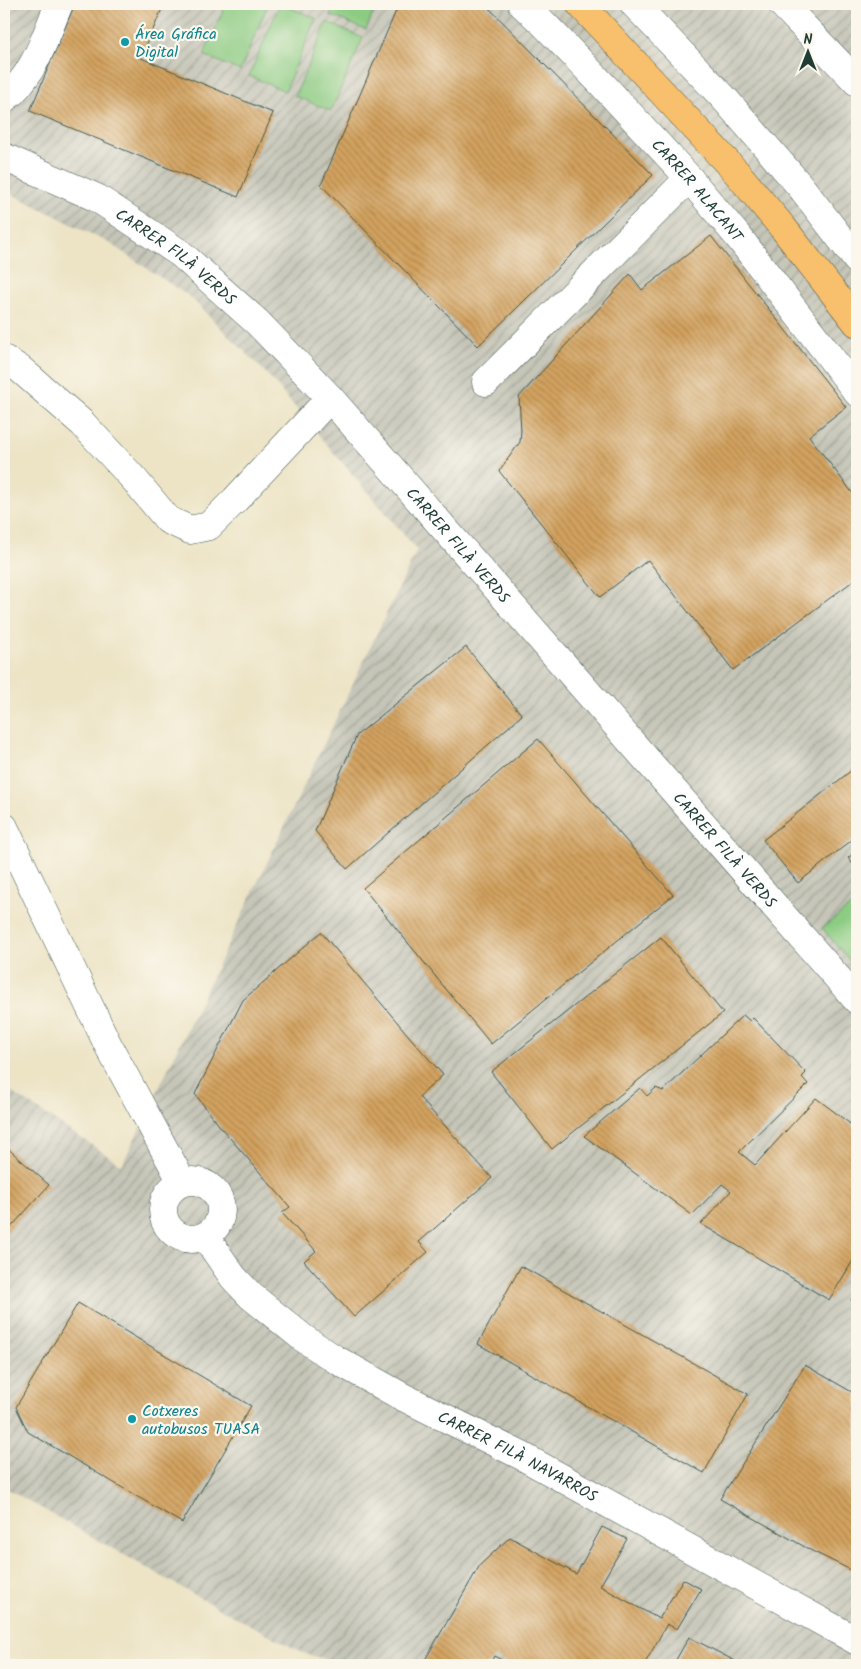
<svg xmlns="http://www.w3.org/2000/svg" width="861" height="1669" font-family="Kalam,sans-serif">
<style>
.industrial{fill:url(#industrial-furrows)}
.grass{fill:#8bcb82;stroke:#55845b}
.building{fill:url(#building-back-hatch)}
.lines{fill:none;stroke-linecap:round;stroke-linejoin:round}
.minor-casing{stroke:#3e564a;stroke-width:29}
.major-casing{stroke:#3e564a;stroke-width:29}
.minor{stroke:#fff;stroke-width:28}
.major{stroke:#f8bf6c;stroke-width:28}
.culture-dot{fill:#0f9aa8;stroke:#fbf7ec;stroke-width:2}
.labels{text-anchor:middle;stroke-width:4.5;stroke-linejoin:round;paint-order:stroke}
.culture-label{font-size:16px;fill:#0d838f;stroke:#fbf7ec;text-anchor:start}
.street-label{font-size:16px;fill:#1f3d34;stroke:#fbf7ec}
</style>
<defs>
<pattern id="industrial-furrows" width="10" height="10" patternUnits="userSpaceOnUse" patternTransform="scale(1.25)"><rect width="10" height="10" fill="#c5c5b8"/><path d="M-1 1l2-2M0 10L10 0M9 11l2-2" fill="none" stroke="#9fa196"/></pattern>
<pattern id="building-back-hatch" width="6" height="6" patternUnits="userSpaceOnUse" patternTransform="scale(1.25)"><rect width="6" height="6" fill="#d3a25f"/><path d="M-1 5l2 2M0 0l6 6M5-1l2 2" fill="none" stroke="#ab854f"/></pattern>
</defs>
<rect width="100%" height="100%" fill="#fbf7ec"/>
<filter id="ink" filterUnits="userSpaceOnUse"><feTurbulence type="fractalNoise" baseFrequency=".02" numOctaves="2"/><feDisplacementMap in="SourceGraphic" scale="10" xChannelSelector="R" yChannelSelector="G"/><feConvolveMatrix kernelMatrix="1 2 1 2 8 2 1 2 1" color-interpolation-filters="sRGB"/></filter>
<filter id="wash" filterUnits="userSpaceOnUse"><feTurbulence type="fractalNoise" baseFrequency=".0096" numOctaves="4" result="noise"/><feDisplacementMap in="SourceGraphic" scale="20" xChannelSelector="R" yChannelSelector="G"/><feGaussianBlur stdDeviation="1.12" result="paint"/><feColorMatrix in="noise" values="0 0 0 0 0 0 0 0 0 0 0 0 0 0 0 0 0 1.4 0 .05"/><feComposite in="paint" operator="in"/></filter>
<g filter="url(#wash)">
<rect width="100%" height="100%" fill="#ede4c6"/>
<polygon class="industrial" points="4,4 857,4 857,1665 345,1665 303,1653 200,1598 4,1487 4,1087 122,1165 417,550 265,372 190,297 109,243 4,190"/>
<g class="grass">
<polygon points="226,4 268,4 240,71 204,55"/>
<polygon points="280,4 316,18 285,91 249,76"/>
<polygon points="335,4 377,4 366,30 330,15"/>
<polygon points="327,22 363,38 331,111 295,96"/>
<polygon points="857,901 857,969 822,928"/>
</g>
<g id="blocks">
<g class="building">
<polygon points="75,4 164,4 141,58 273,113 238,197 30,111"/>
<polygon points="399,4 485,4 653,175 478,346 321,185"/>
<polygon points="711,236 846,407 809,436 854,495 857,493 857,578 733,670 648,560 600,597 499,471 520,442 521,431 519,397 630,274 642,290"/>
<polygon points="466,647 522,715 347,869 315,831 357,735"/>
<polygon points="538,739 673,895 491,1044 363,888"/>
<polygon points="857,766 857,836 798,883 763,840"/>
<polygon points="857,851 857,869 848,858"/>
<polygon points="321,932 414,1042 443,1075 419,1097 492,1178 419,1242 428,1252 354,1317 304,1261 316,1251 282,1213 290,1207 222,1129 195,1094 243,1000"/>
<polygon points="661,937 723,1013 552,1149 491,1072"/>
<polygon points="743,1015 750,1021 753,1018 806,1073 802,1077 808,1084 739,1152 755,1165 816,1098 857,1129 857,1254 829,1300 701,1224 731,1191 722,1184 692,1215 584,1136 640,1088 647,1096 656,1088 663,1091"/>
<polygon points="4,1145 49,1185 4,1235"/>
<polygon points="521,1266 748,1394 704,1473 478,1344"/>
<polygon points="857,1289 857,1304 851,1300"/>
<polygon points="78,1303 251,1406 182,1523 28,1432 16,1407"/>
<polygon points="805,1365 857,1395 857,1568 855,1572 812,1551 720,1499"/>
<polygon points="602,1527 627,1539 600,1586 659,1619 683,1579 701,1589 677,1629 667,1624 644,1665 511,1665 494,1656 489,1665 422,1665 480,1565 510,1537 576,1574"/>
<polygon points="689,1637 737,1662 742,1665 673,1665"/>
</g>
</g>
</g>
<g filter="url(#ink)">
<use href="#blocks" fill-opacity="0" stroke="#3e564a" stroke-width="1"/>
<g class="lines">
<defs>
<g id="minor">
<path id="s1" d="M 522,4 L 542,22 L 601,83 L 689,178 L 740,239 L 857,392"/>
<polyline points="634,4 723,97 801,187 857,260"/>
<polyline points="782,4 857,82"/>
<path d="M 4,99 C 34,77 45,37 59,4"/>
<path id="s2" d="M 4,157 L 97,198 L 181,254 L 258,323 L 330,398 L 857,1000"/>
<polyline points="4,359 20,369 82,423 133,478 168,520 190,530 209,526 235,500 330,398"/>
<polyline points="486,382 689,178"/>
<polyline points="4,827 108,1045 182,1182"/>
<circle cx="192" cy="1210" r="29"/>
<path id="s3" d="M 205,1236 L 233,1277 L 251,1296 L 303,1338 L 335,1359 L 399,1395 L 522,1456 L 857,1641"/>
</g>
<polyline id="major" points="580,4 738,174 784,229 857,323"/>
</defs>
<use href="#minor" class="minor-casing"/>
<use href="#major" class="major-casing"/>
<use href="#minor" class="minor"/>
<use href="#major" class="major"/>
</g>
</g>
<g class="culture-dot">
<circle cx="125" cy="42" r="5"/>
<circle cx="132" cy="1419" r="5"/>
</g>
<g class="labels">
<g class="culture-label">
<text x="135" y="39">Área Gráfica<tspan x="135" dy="18">Digital</tspan></text>
<text x="142" y="1416">Cotxeres<tspan x="142" dy="18">autobusos TUASA</tspan></text>
</g>
<g class="street-label">
<text dy="6" stroke="none"><textPath href="#s1" startOffset="256">CARRER ALACANT</textPath></text>
<text dy="6" stroke="none"><textPath href="#s2" startOffset="200">CARRER FILÀ VERDS</textPath></text>
<text dy="6" stroke="none"><textPath href="#s2" startOffset="605">CARRER FILÀ VERDS</textPath></text>
<text dy="6" stroke="none"><textPath href="#s2" startOffset="1010">CARRER FILÀ VERDS</textPath></text>
<text dy="6" stroke="none"><textPath href="#s3" startOffset="388">CARRER FILÀ NAVARROS</textPath></text>
</g>
</g>
<rect width="861" height="1669" fill="none" stroke="#fbf7ec" stroke-width="20"/>
<g transform="translate(808 52)" stroke="#fbf7ec" stroke-width="4" paint-order="stroke">
<path d="M0-4L9 19L0 12L-9 19Z" fill="#1f3d34"/>
<text y="-8" font-size="14" font-weight="bold" text-anchor="middle" fill="#1f3d34">N</text>
</g>
</svg>
